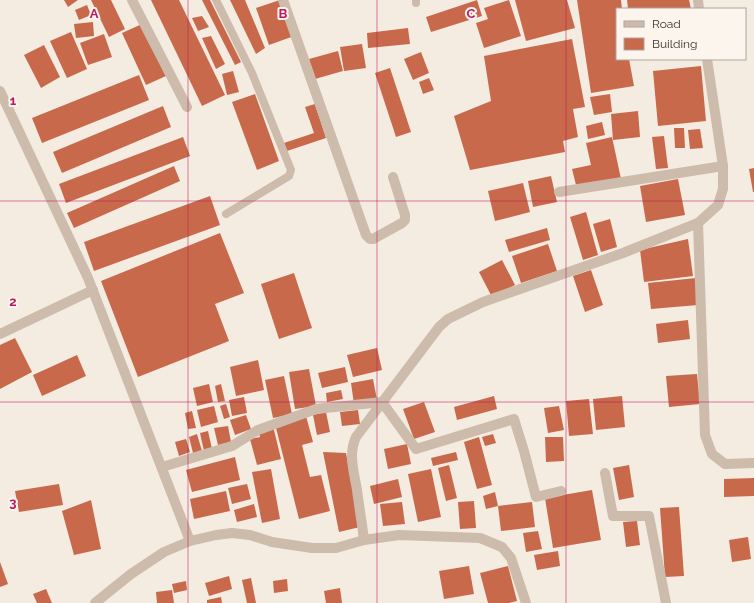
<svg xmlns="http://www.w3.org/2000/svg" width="754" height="603" font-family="Raleway,sans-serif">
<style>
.building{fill:#c8694b}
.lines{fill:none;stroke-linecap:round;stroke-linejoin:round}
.service{stroke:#cdbbac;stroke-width:8}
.minor{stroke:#cdbbac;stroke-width:10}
.grid{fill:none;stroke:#c2185b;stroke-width:1;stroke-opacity:0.55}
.grid-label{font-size:13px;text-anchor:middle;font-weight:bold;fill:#c2185b;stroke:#fbf5ee;stroke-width:4;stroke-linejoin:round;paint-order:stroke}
</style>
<rect width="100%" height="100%" fill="#f4ebe1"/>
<g class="building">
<polygon points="64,0 78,0 68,7"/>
<polygon points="91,0 111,0 125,29 109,37"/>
<polygon points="151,0 179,0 225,95 202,106"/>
<polygon points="202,0 210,0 241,62 235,65"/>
<polygon points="230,0 245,0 265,48 256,54"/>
<polygon points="280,0 294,36 269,45 256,8"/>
<polygon points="477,0 482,16 431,32 426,17"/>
<polygon points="509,0 521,36 484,48 476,23 488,19 484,8"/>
<polygon points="515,0 567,0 575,28 526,41"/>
<polygon points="577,0 621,0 622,9 617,9 617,59 629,59 634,86 591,93"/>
<polygon points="627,0 689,0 691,9 628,9"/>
<polygon points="87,5 91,15 79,20 75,10"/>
<polygon points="202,16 209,27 198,31 192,18"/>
<polygon points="93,22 94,36 76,38 74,24"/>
<polygon points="142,24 166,76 146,85 122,33"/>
<polygon points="408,28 410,44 368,48 367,33"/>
<polygon points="71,32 87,69 67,78 50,41"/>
<polygon points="104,34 112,57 88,65 80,43"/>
<polygon points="211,36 225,64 216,69 202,38"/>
<polygon points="572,39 585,107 573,109 578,137 563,141 565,152 470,170 454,116 491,101 484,56"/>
<polygon points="362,44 366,68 344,71 340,47"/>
<polygon points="44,45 60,77 41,88 24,55"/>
<polygon points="338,51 343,71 315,79 309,59"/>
<polygon points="421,52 429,73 413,80 404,59"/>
<polygon points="701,66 706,121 658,126 653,71"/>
<polygon points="390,68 411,132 396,137 375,73"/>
<polygon points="233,71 239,92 227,95 222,74"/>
<polygon points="139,75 149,100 42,143 32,118"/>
<polygon points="429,78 434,90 423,94 419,82"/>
<polygon points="255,94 279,161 257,170 232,102"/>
<polygon points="610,94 612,112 594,115 590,97"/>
<polygon points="315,104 326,138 287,151 284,143 314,133 305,107"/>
<polygon points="163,106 171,127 62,173 53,152"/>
<polygon points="638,111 640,137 613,140 611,114"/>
<polygon points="602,122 605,135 588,139 586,126"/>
<polygon points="674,128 684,128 685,148 675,148"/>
<polygon points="700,129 703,148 690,149 688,130"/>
<polygon points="664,136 668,168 656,169 652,137"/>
<polygon points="183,137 190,156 66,203 59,184"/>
<polygon points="612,137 621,179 576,185 572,169 591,165 586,143"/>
<polygon points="174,166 180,181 74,228 67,213"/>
<polygon points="754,168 754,192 753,192 749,169"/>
<polygon points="551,176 557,202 533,207 528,181"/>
<polygon points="678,179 685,215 646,222 640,186"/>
<polygon points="523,183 530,212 495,221 488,191"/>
<polygon points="210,196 220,225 94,271 84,242"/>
<polygon points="586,212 598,255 583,260 570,217"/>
<polygon points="610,219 617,247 601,252 593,224"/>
<polygon points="547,228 550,240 509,252 505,240"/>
<polygon points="220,233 244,293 215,304 229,341 138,377 101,281"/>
<polygon points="688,239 693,276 644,282 640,250"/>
<polygon points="548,244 557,271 521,283 512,256"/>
<polygon points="502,260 515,285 492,297 479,272"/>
<polygon points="591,270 603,305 585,312 573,276"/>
<polygon points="294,273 312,328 279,339 261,284"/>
<polygon points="696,278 698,305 651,309 648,283"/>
<polygon points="688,320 690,339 658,343 656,324"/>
<polygon points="15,338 32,372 0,389 0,345"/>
<polygon points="377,348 382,370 353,377 347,355"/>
<polygon points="77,355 86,376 42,396 33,375"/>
<polygon points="258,360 264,390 236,396 230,367"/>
<polygon points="345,367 348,382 322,388 318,373"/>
<polygon points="309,369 316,406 295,409 289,372"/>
<polygon points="697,374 700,404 669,407 666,376"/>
<polygon points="284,376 292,414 273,418 265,380"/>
<polygon points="373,379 377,400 354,404 351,383"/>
<polygon points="209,384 213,402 197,406 193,388"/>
<polygon points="221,384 225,401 218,402 215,386"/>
<polygon points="341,390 343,399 327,402 326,393"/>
<polygon points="494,396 497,409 457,420 454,407"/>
<polygon points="622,396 625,427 596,430 593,399"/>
<polygon points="244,397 247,413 232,416 229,400"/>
<polygon points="589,399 593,434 569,436 566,401"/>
<polygon points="424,402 435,432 414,439 403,409"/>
<polygon points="226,404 230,417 224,419 220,406"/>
<polygon points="214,406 218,422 201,427 197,410"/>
<polygon points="559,406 564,430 548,433 544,408"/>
<polygon points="358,410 360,424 342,426 340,412"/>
<polygon points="192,411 196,428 188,429 185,413"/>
<polygon points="326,412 330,432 317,435 313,415"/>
<polygon points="246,415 251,429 235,435 230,420"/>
<polygon points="306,416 313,442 302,445 310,477 321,475 330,511 299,519 275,424"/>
<polygon points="228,426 231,442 218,445 214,428"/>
<polygon points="273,426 281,459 257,465 250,439 260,437 258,430"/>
<polygon points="208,431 212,449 204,451 200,433"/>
<polygon points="197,434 202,451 193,453 189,437"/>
<polygon points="493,434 496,443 485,446 482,437"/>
<polygon points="479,437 492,485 477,489 464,442"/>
<polygon points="545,437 563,437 564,461 546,462"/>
<polygon points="186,439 190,452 179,456 175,442"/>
<polygon points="407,444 411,464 388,469 384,449"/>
<polygon points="323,452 346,453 360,527 339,532"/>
<polygon points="456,452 458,460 433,466 431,458"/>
<polygon points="235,457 240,480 192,492 186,470"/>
<polygon points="449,465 457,498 446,501 438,468"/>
<polygon points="629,465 634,497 619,500 613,468"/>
<polygon points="271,469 280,519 262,523 252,472"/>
<polygon points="431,469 441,517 418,522 408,474"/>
<polygon points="754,478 754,496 724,497 724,479"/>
<polygon points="398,479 402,497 374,504 370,486"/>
<polygon points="59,484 63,505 19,512 15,491"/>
<polygon points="247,484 251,499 232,504 228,488"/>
<polygon points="592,490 601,540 553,548 545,498"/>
<polygon points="226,491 230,511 194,519 190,499"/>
<polygon points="495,492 498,506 532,502 535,527 501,531 498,506 486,509 483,496"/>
<polygon points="91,500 101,549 74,555 62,511"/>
<polygon points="474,501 476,528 460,529 458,502"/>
<polygon points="402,502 405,524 383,526 380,504"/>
<polygon points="254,504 257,517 237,522 234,510"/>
<polygon points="679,507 684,576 665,577 660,508"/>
<polygon points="637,521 640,545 626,547 623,522"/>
<polygon points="538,531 542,549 526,552 523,533"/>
<polygon points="748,537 751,559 732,562 729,540"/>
<polygon points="558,551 560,566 537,570 534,555"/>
<polygon points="0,562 8,584 0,587"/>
<polygon points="469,566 474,594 444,599 439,571"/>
<polygon points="508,566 517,601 509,603 488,603 480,573"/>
<polygon points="229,576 232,589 209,596 205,583"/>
<polygon points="251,578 256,603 247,603 242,580"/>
<polygon points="287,579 288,591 274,593 273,581"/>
<polygon points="186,581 187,590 174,593 172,584"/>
<polygon points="340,588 342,603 326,603 324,591"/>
<polygon points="46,589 52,603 37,603 33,594"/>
<polygon points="172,590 174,603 157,603 156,592"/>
<polygon points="221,597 222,603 207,603 207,600"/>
</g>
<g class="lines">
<g class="service">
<polyline points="216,0 252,73 291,170 289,176 226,214"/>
<polyline points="416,0 416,3"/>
</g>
<g class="minor">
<polyline points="132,0 187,107"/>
<polyline points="283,0 366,235 370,239 373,239 402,223 405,220 405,215 393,177"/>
<polyline points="698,0 699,9"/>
<polyline points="0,91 88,278 190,541 216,535 232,533 250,535 272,542 312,548 336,548 364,540 399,535 480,538 502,547 511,558 526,603"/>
<polyline points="559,192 723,166"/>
<polyline points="698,223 705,435 712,454 725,464 754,463"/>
<polyline points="0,334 93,290"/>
<polyline points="162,467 232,446 258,430 316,409 382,402 416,449 514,419 524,451 536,497 561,491"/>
<polyline points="605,473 613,516 649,516 666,603"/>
<path d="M 364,540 C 362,523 359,506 357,490 C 354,472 348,454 356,437 L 439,327 L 448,319 L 483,302 L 623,253 L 698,223 L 718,205 L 723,189 L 723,166 L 707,59"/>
<polyline points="95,603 131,574 164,552 190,541"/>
</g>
</g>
<path class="grid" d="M 188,0 L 188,603M 377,0 L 377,603M 566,0 L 566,603M 0,201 L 754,201M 0,402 L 754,402"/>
<g class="grid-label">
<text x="94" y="18">A</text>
<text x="283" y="18">B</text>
<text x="471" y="18">C</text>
<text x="13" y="105">1</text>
<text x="13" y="306">2</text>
<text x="13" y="507">3</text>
</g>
<rect x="616" y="8" width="130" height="52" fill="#fbf5ee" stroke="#aea6a0"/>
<rect x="624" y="21" width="20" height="6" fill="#cdbbac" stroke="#aea6a0"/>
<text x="652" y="28" font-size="12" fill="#3b302b">Road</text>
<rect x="624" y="38" width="20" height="12" fill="#c8694b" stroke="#aea6a0"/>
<text x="652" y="48" font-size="12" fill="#3b302b">Building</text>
</svg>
